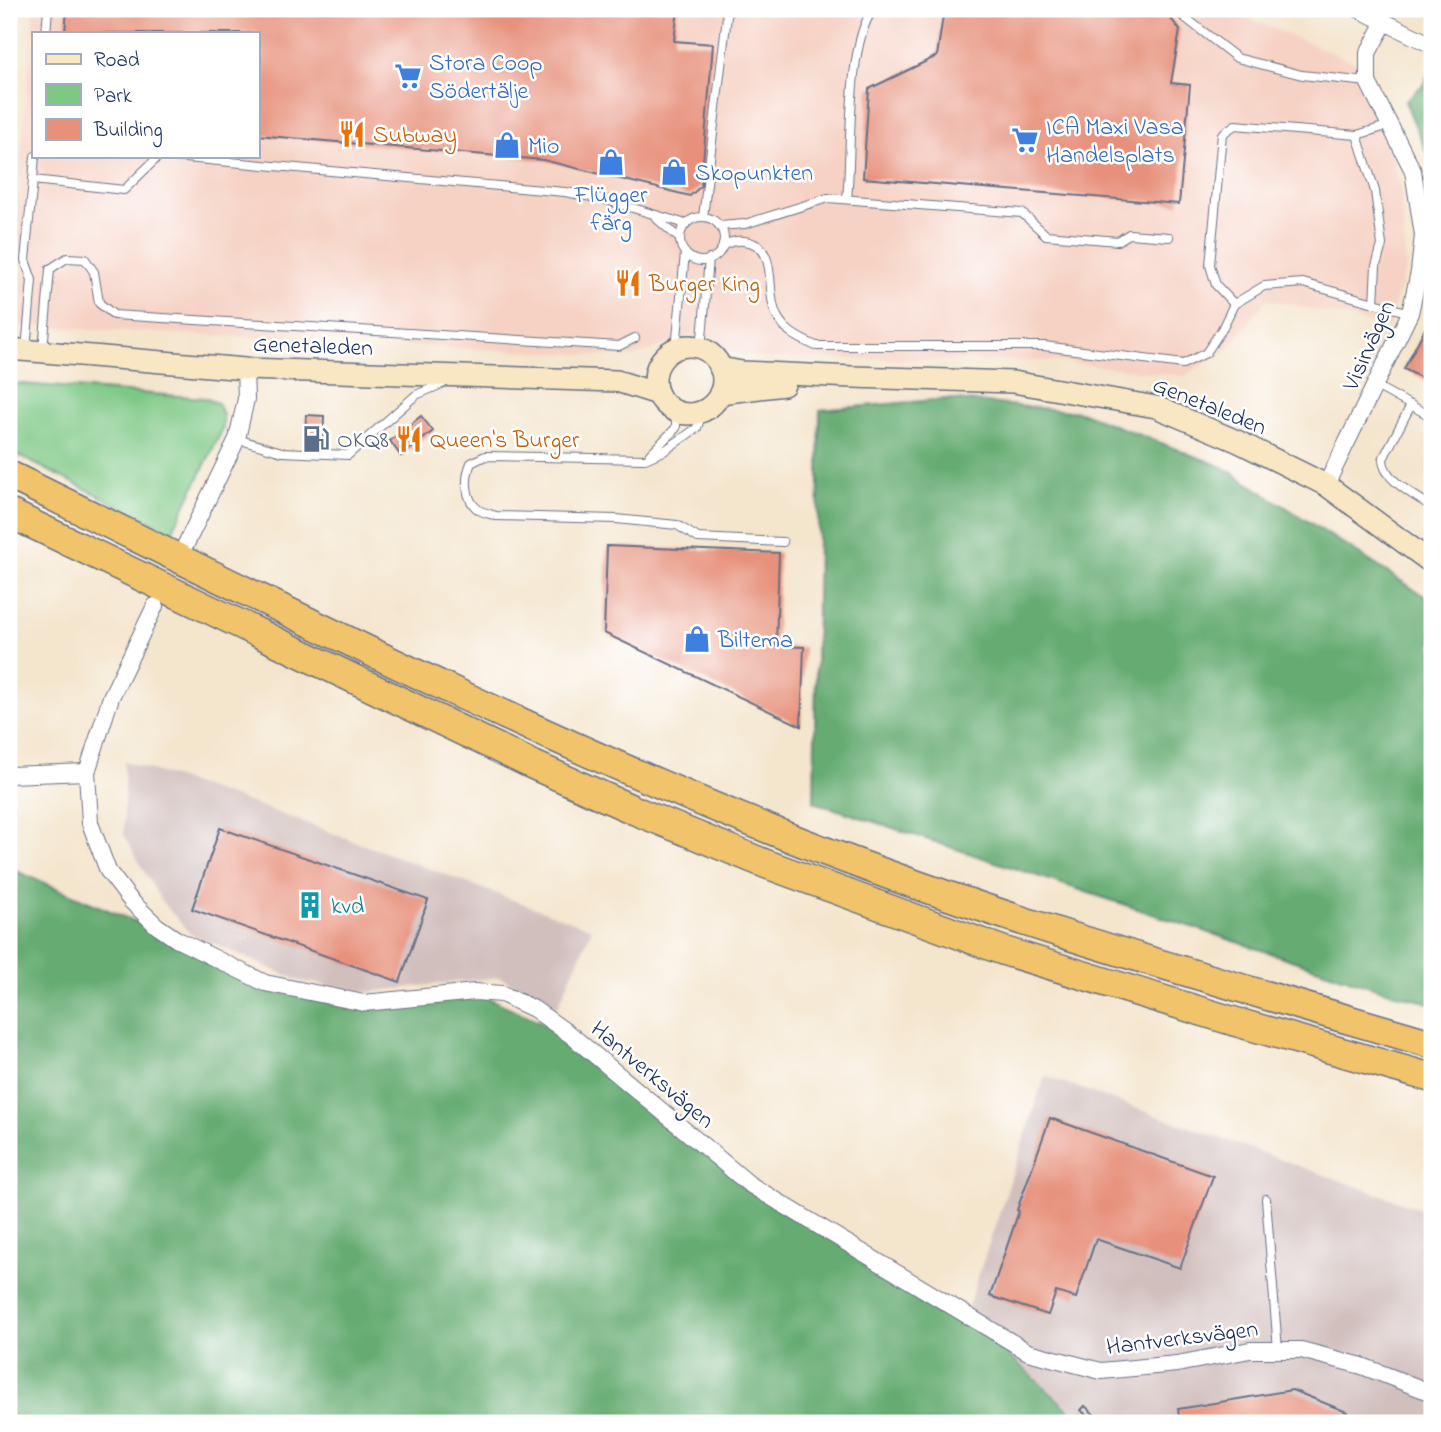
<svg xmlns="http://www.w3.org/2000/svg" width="1441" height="1432" font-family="'Indie Flower',sans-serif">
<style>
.built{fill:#f6d2c4;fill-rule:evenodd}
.industrial{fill:#d1bfbe}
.green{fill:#7ec885;stroke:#4c7c72;stroke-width:2}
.forest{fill:#66ac72;stroke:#406e68;stroke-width:2}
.building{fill:#e7917b}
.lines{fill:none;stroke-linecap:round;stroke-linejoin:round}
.service-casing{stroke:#676f85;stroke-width:10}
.minor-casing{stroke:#676f85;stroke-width:18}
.secondary-casing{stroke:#676f85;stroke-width:24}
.motorway-casing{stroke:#676f85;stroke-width:31}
.service{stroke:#fff;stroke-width:8}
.minor{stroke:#fff;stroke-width:16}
.secondary{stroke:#f9e7c3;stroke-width:21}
.motorway{stroke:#f1c36a;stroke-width:28}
.labels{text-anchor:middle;stroke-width:5;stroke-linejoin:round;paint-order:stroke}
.shop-label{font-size:24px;fill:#366cbe;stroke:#fff;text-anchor:start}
.food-label{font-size:24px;fill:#c56008;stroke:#fff;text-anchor:start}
.street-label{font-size:24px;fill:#1b2f5e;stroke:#fff}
.service-label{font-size:24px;fill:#4e5e75;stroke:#fff;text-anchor:start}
.culture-label{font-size:24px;fill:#0d838f;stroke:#fff;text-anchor:start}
</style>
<rect width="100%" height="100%" fill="#fff"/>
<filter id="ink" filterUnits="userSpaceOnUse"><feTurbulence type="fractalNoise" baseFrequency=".0143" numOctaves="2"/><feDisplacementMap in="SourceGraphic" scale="14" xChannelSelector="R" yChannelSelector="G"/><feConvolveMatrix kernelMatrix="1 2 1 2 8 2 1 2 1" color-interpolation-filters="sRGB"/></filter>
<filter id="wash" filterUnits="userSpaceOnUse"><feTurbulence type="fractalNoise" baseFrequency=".00686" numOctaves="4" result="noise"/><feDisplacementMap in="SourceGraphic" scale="28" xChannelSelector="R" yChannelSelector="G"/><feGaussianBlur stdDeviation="1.57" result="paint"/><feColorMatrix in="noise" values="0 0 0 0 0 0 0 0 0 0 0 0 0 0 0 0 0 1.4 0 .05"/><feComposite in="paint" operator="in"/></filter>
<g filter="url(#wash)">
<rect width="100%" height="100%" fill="#f4e5cd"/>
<path class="built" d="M 34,9 L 1226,9 L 1355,62 L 1400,181 L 1406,267 L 1388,327 L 1267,299 L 1229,349 L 1184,376 L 1055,361 L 762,358 L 734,352 L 691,335 L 632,357 L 9,325 L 9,286 ZM 33,33 L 257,33 L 257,156 L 33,156 Z"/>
<g class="industrial">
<polygon points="124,761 254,804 592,929 557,1008 500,977 368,992 300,981 190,933 161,901 124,835"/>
<polygon points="1045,1076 1432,1213 1432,1423 1088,1423 965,1316"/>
</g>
<polygon class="green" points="9,383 204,398 218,403 223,415 223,428 172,532 9,451"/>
<g class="forest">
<polygon points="1432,67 1432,166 1405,101 1423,85"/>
<polygon points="946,399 1080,412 1223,467 1432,601 1432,1004 1373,987 814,802 820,410"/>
<polygon points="9,868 176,939 265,983 364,1003 475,992 572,1036 749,1184 965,1316 1084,1423 9,1423"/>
</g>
<g id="blocks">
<g class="building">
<polygon points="67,9 678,9 674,41 713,44 701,186 690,196 543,160 257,135 257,33 65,33"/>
<polygon points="944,9 1092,9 1168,15 1180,30 1171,83 1190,85 1179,204 863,178 869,89 937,56"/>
<polygon points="1432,315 1432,383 1404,369"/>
<polygon points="306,415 324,416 323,449 305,448"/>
<polygon points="421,416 433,431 401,456 390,441"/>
<polygon points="607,546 779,553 776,646 804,647 801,726 604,633"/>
<polygon points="220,828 428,900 400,982 192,909"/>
<polygon points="1050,1118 1213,1176 1180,1268 1096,1239 1076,1298 1056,1292 1048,1315 990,1296 1019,1211 1017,1210"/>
<polygon points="1292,1390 1347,1412 1342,1423 1180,1423 1178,1409"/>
<polygon points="1085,1406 1096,1416 1092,1421 1081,1410"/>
</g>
</g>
</g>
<g filter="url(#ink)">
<use href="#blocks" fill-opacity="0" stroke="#676f85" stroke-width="2"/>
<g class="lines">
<defs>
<g id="service">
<polyline points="1174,9 1237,58 1302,75 1368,82"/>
<polyline points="46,33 48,9"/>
<polyline points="1357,135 1375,191 1382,245 1376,266 1374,303"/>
<polyline points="163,156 565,192 603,199 686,224"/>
<polyline points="33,180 35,156"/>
<path d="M 847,199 C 852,150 846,47 873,9"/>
<polyline points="703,217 727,16 724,9"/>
<circle cx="702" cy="239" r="22"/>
<polyline points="656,218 680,239"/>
<polyline points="720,226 745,224 828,198 1022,213 1046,235 1118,241 1129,234 1169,237"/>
<path d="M 723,245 C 731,242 735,240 744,241 C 781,245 764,293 777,316 C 785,332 800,339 816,346 L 1044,346 L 1183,364 L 1206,353 L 1222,329 L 1234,304 L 1264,286 L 1303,283 L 1410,313"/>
<polyline points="1234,304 1216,285 1210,265 1222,134 1235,125 1357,135 1390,125"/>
<polyline points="676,349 685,253"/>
<polyline points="701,349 709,259"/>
<polyline points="26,350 32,280 25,260 33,180 124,190 159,156"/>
<polyline points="43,350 50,269 67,258 85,259 94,272 99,303 114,315 619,346 635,338"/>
<polyline points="1376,386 1432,417"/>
<path d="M 1411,405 L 1383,459 C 1383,480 1416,496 1432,507"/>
<path d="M 703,411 L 697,428 L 664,451 L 645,459 L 485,456 L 471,463 C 465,477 464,500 479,510 C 484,513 491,514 496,516 L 616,519 L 677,525 L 698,538 L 783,542"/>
<polyline points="237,439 282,452 348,455 416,395 444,383"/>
<polyline points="650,454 676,428 676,411"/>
<polyline points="1266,1199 1278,1350"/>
</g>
<g id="minor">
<polyline points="1358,9 1432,45"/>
<polyline points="1326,485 1410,313 1419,272 1423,235 1413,171 1368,82 1368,53 1385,22"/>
<polyline points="186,544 237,439 246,399 245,369"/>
<polyline points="155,606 111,697 87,772 90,823 108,871 131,901 157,926 176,939 265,983 364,1003 475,992 502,994 534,1009 572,1036 749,1184 1028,1352 1101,1371 1177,1364 1250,1350 1301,1350 1362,1366 1432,1393"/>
<polyline points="9,775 87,772"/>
</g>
<g id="secondary">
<circle cx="689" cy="380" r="34"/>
<polyline points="9,349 245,369 617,381 658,394"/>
<polyline points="720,368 742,372 853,377 1013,382 1156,407 1239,442 1326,485 1432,563"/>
<polyline points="720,393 784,385"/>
</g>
<g id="motorway">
<path d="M 9,475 C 261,598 511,726 771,830 C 987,917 1210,979 1432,1044"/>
<polyline points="9,513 531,764 636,811 766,864 1004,951 1236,1022 1432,1078"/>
</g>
</defs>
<use href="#service" class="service-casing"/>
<use href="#minor" class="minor-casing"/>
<use href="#secondary" class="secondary-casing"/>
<use href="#motorway" class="motorway-casing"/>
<use href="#service" class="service"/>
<use href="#minor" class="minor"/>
<use href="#secondary" class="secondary"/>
<use href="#motorway" class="motorway"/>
</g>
</g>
<defs>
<symbol id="supermarket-bare" viewBox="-9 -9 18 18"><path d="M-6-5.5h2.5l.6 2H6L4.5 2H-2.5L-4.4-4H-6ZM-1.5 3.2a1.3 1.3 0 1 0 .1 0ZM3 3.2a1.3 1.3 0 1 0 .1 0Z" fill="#3f7fe0" stroke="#fff" stroke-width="2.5" paint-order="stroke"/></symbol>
<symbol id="restaurant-bare" viewBox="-9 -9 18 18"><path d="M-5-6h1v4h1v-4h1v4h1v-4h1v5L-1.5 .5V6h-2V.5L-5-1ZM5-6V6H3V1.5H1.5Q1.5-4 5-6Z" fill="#e8710a" stroke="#fff" stroke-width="2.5" paint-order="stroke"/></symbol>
<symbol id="shop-bare" viewBox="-9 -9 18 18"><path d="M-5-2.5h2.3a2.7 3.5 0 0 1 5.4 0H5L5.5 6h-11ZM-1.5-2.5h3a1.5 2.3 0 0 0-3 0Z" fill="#3f7fe0" stroke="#fff" stroke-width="2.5" paint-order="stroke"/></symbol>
<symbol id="fuel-bare" viewBox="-9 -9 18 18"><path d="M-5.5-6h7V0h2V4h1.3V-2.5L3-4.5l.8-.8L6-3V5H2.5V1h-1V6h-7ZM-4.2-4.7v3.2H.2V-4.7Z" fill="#5c6f8a" stroke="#fff" stroke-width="2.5" paint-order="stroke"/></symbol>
<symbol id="building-bare" viewBox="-9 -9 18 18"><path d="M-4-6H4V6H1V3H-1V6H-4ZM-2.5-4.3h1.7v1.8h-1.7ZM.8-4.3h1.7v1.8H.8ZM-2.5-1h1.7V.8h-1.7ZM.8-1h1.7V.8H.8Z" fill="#0f9aa8" stroke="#fff" stroke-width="2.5" paint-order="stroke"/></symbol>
</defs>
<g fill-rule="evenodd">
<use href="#supermarket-bare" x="389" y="57" width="38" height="38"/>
<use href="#restaurant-bare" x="333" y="115" width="38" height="38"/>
<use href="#supermarket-bare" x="1006" y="121" width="38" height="38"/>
<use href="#shop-bare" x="488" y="126" width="38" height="38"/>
<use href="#shop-bare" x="592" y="143" width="38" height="38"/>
<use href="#shop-bare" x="655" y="153" width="38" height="38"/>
<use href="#restaurant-bare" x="609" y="264" width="38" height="38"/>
<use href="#fuel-bare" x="297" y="420" width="38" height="38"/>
<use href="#restaurant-bare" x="390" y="420" width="38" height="38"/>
<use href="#shop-bare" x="678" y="620" width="38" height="38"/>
<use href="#building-bare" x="291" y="886" width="38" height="38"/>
</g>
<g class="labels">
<g class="shop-label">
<text x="429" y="70">Stora Coop<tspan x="429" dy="28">Södertälje</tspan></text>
<text x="1046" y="134">ICA Maxi Vasa<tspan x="1046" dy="28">Handelsplats</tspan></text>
<text x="528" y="153">Mio</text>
<text x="695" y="180">Skopunkten</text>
<text x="611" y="202" text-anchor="middle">Flügger<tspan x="611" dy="28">färg</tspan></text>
<text x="718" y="647">Biltema</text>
</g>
<g class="food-label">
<text x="373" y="142">Subway</text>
<text x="649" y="291">Burger King</text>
<text x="430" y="447">Queen's Burger</text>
</g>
<g class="street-label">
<text transform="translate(313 345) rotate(2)" y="8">Genetaleden</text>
<text transform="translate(1368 345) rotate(-66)" y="8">Visirvägen</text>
<text transform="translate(1210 405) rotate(22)" y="8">Genetaleden</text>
<text transform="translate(653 1074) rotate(40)" y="8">Hantverksvägen</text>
<text transform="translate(1182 1337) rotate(-7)" y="8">Hantverksvägen</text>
</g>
<g class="service-label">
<text x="337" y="447">OKQ8</text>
</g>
<g class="culture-label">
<text x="331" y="913">kvd</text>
</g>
</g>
<rect width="1441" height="1432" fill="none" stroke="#fff" stroke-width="35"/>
<rect x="32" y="32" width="228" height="126" fill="#ffffff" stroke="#a4acbf" stroke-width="2"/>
<rect x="46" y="54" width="35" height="10" fill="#f9e7c3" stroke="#a4acbf" stroke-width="2"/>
<text x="94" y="66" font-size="21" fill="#1b2f5e">Road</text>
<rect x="46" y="84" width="35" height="21" fill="#7ec885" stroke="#a4acbf" stroke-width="2"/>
<text x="94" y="102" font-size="21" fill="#1b2f5e">Park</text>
<rect x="46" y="119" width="35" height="21" fill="#e7917b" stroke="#a4acbf" stroke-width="2"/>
<text x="94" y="136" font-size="21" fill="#1b2f5e">Building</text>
</svg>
